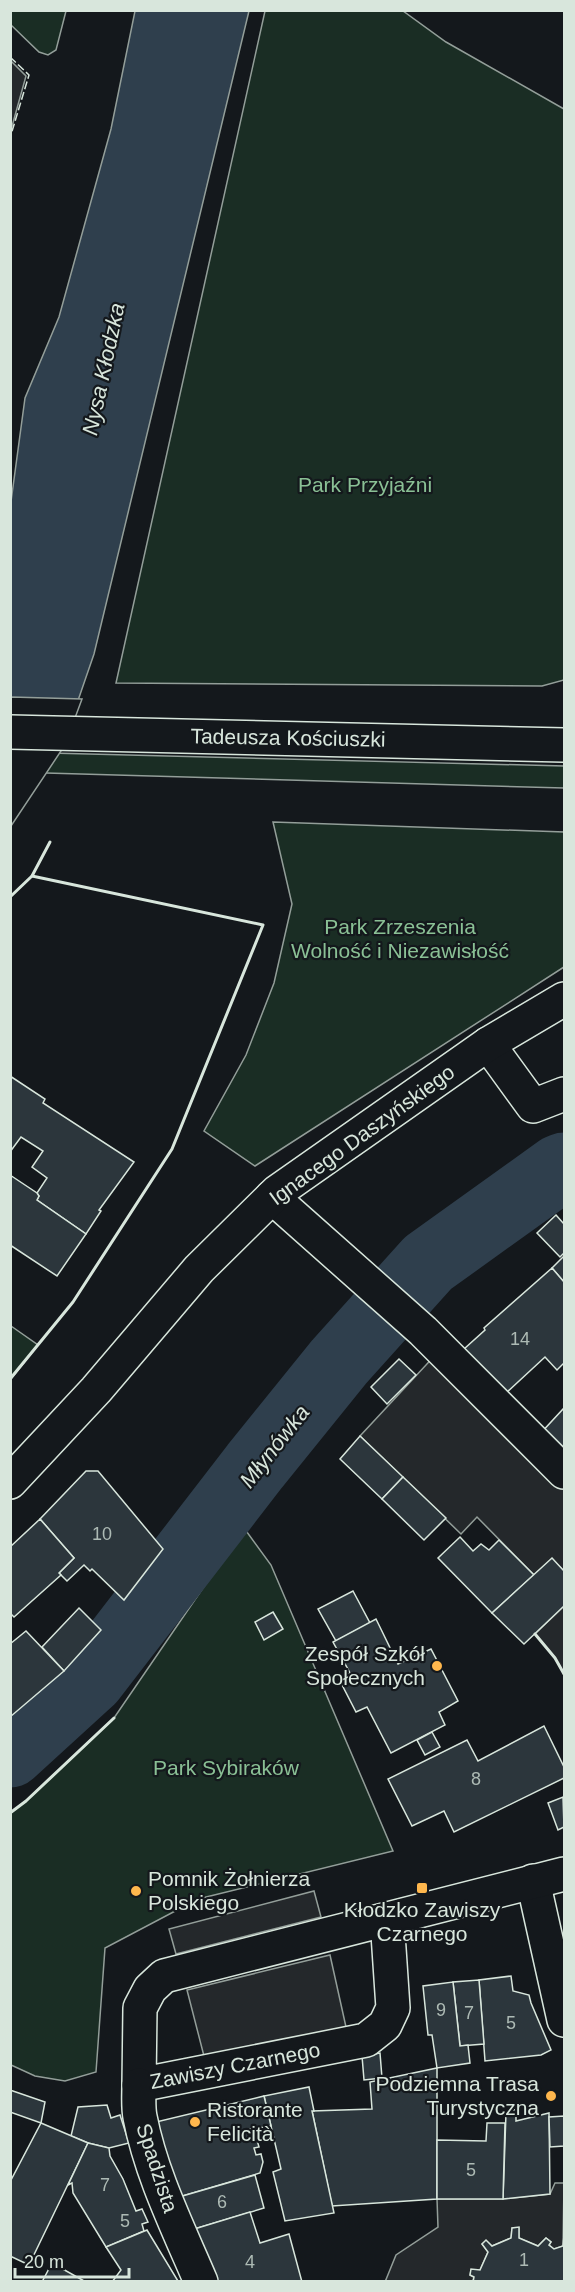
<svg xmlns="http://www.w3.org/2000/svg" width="575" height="2292" font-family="Helvetica,sans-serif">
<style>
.green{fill:#1a2d24;stroke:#939e99;stroke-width:1.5}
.parking{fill:#24282b;stroke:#939e99;stroke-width:1.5}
.water{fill:#2f3f4d;stroke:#939e99;stroke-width:1.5}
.pier{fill:#14181c;stroke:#939e99;stroke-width:1.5}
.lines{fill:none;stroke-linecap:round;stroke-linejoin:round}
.river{stroke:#2f3f4d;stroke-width:69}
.building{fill:#2c363c;stroke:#d8e6dc;stroke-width:1.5}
.minor-casing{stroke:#d8e6dc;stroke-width:36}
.minor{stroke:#14181c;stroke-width:33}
.fence{stroke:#d8e6dc;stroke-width:1.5;stroke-dasharray:8 3;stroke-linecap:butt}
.wall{stroke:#d8e6dc;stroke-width:3}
.poi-dot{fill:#ffb74d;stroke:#14181c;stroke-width:2}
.labels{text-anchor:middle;stroke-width:4.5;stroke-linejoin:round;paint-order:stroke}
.number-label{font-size:18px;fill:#adbab4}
.park-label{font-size:21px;fill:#8ac095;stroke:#14181c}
.street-label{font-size:21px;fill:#d8e6dc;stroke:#14181c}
.poi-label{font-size:21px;fill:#d8e6dc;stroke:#14181c;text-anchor:end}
.water-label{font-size:22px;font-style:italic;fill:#d8e6dc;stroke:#14181c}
</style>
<rect width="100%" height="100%" fill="#14181c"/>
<g class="green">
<polygon points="10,11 66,11 56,50 48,55 39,52 11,25"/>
<polygon points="265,11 403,11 446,42 564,109 564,680 542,686 116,683"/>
<polygon points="10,752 564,766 564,788 11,772"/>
<polygon points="273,822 564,832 564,967 255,1166 204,1131 246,1055 274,983 292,904"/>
<polygon points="11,1326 38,1345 11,1379"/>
<polygon points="244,1528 271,1565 393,1851 198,1899 105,1948 96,2072 65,2081 35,2076 11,2065 11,1813 26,1801 114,1718"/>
</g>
<g class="parking">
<polygon points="11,61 26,76 11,130"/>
<polygon points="452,1337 564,1459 564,1571 552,1559 534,1575 477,1517 461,1534 360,1436"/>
<polygon points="564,1606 564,1674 555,1658 535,1634"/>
<polygon points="314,1891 321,1917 176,1954 169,1929"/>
<polygon points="330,1955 346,2027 205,2060 187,1990"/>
<polygon points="555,2183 564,2183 563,2246 554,2249 549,2245 551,2242 546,2238 538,2246 519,2238 519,2228 512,2228 511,2238 492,2246 486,2241 482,2244 488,2252 480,2270 471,2270 470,2275 474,2277 473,2281 385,2282 396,2255 438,2227 437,2199 503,2199 550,2194"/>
</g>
<polygon class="water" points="135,11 249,11 94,654 63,744 11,823 10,509 25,398 59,317 111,129"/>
<polygon class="pier" points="11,697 82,699 65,745 11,826"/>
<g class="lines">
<polyline class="river" points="10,1753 91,1679 255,1466 339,1362 428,1263 559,1169 564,1167"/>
</g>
<g class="building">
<polygon points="10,1076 45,1099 43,1103 134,1162 99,1210 101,1211 86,1234 37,1200 39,1196 37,1193 47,1178 32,1167 43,1151 21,1137 10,1152"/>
<polygon points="10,1175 37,1193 39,1196 37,1200 86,1234 57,1276 10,1245"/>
<polygon points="556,1215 564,1224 564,1253 560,1257 537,1233"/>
<polygon points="564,1256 564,1282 552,1268"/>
<polygon points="552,1268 564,1282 564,1363 557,1370 545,1357 506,1393 464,1349 485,1330 484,1328"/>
<polygon points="399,1359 416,1375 387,1404 371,1387"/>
<polygon points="564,1408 564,1459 539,1435"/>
<polygon points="360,1436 403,1477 382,1499 340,1459"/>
<polygon points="86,1471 98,1471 163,1549 124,1600 92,1569 90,1571 84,1565 67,1581 59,1573 74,1558 40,1519"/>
<polygon points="403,1477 446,1518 424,1540 382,1499"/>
<polygon points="40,1519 74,1558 59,1573 61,1575 14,1617 10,1613 10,1547"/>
<polygon points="460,1537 473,1551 481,1544 489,1550 499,1540 534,1575 492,1613 438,1558"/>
<polygon points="552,1558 564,1571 564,1606 524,1644 492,1613"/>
<polygon points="353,1591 370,1623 336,1641 318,1609"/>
<polygon points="79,1608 101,1630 64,1671 42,1647"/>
<polygon points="273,1612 283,1629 264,1640 255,1622"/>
<polygon points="376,1619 398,1664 431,1649 458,1701 439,1712 445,1725 391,1753 367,1707 356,1712 339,1679 350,1673 333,1642"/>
<polygon points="26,1631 64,1671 10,1717 10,1644"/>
<polygon points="544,1726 564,1767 564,1778 454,1832 444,1811 412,1826 388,1779 467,1740 478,1761"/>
<polygon points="432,1732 440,1747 425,1755 417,1740"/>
<polygon points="563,1797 564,1827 558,1830 548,1803"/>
<polygon points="511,1976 513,1991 529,1995 531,2003 551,2050 541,2055 485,2061 479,1980"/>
<polygon points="479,1980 484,2044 460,2046 453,1982"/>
<polygon points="453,1982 460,2046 468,2045 470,2063 437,2068 432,2035 428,2035 423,1986"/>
<polygon points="380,2053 382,2078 364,2080 362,2056"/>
<polygon points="437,2068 437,2199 332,2206 312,2111 372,2109 370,2082"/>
<polygon points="309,2087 314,2111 312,2111 334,2213 285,2221 273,2172 281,2169 264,2096"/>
<polygon points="10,2090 45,2102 41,2123 10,2112"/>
<polygon points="264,2096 271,2126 250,2129 253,2140 257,2140 259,2147 254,2148 256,2155 261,2154 263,2162 260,2173 179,2197 156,2122"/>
<polygon points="107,2105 111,2118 120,2115 129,2143 109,2148 88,2143 71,2136 78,2107"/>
<polygon points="516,2109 516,2121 549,2113 550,2194 503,2199 506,2113"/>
<polygon points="564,2116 564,2146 550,2147 549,2117"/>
<polygon points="41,2123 88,2143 29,2265 10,2256 10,2182"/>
<polygon points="487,2123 505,2123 503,2199 437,2199 437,2140 486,2141"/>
<polygon points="88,2143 109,2148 110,2156 123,2179 136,2211 142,2209 148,2222 142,2224 144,2231 106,2247 73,2193 72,2183 68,2185"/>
<polygon points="255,2175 264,2208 191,2230 179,2197"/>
<polygon points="250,2212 260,2243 289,2234 302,2282 212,2282 191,2230"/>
<polygon points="519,2227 519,2238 538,2246 546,2238 551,2242 549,2245 554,2249 563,2246 564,2235 564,2282 473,2282 474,2277 470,2275 471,2269 480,2270 488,2252 482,2244 486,2240 492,2246 511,2238 512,2228"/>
<polygon points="147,2230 178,2281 112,2282 121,2270 106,2247"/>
<polygon points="52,2263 86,2282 42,2282"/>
</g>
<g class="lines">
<defs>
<g id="minor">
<polyline points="10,732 564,745"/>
<polyline points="488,1044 533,1106 564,1094"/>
<polyline points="272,1197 423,1331 564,1472"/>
<polyline points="10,1482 96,1390 199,1269 277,1192 488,1044 564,999"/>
<polyline points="533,1881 564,2020"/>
<polyline points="387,1919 393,2008 385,2025 366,2040 139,2085 140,2008 150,1989 164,1976 564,1874"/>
<path d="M 139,2085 C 139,2095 138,2107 140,2117 C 151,2174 178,2228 201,2282"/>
</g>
</defs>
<use href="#minor" class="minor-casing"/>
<use href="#minor" class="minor"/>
<polyline class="fence" points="10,57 29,75 10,138"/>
<g class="wall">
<polyline points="10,897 32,876 50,842"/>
<polyline points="10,1379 73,1302 172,1149 263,925 32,876"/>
<polyline points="535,1634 555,1658 564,1674"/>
<polyline points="10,1813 26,1801 114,1718"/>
</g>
</g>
<g class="poi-dot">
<circle cx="437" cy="1666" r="6"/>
<rect x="416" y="1882" width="12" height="12" rx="3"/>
<circle cx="136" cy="1891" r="6"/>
<circle cx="551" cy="2096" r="6"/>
<circle cx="195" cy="2122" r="6"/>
</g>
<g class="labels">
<g class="number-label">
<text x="520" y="1345">14</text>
<text x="102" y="1540">10</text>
<text x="476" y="1785">8</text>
<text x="441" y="2016">9</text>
<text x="469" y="2019">7</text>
<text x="511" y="2029">5</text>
<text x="471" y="2176">5</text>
<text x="105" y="2191">7</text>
<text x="222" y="2208">6</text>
<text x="125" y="2227">5</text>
<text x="524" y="2266">1</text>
<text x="250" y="2268">4</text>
</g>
<g class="park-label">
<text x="365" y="492">Park Przyjaźni</text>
<text x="400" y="934">Park Zrzeszenia<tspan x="400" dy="24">Wolność i Niezawisłość</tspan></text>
<text x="226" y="1775">Park Sybiraków</text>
</g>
<g class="street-label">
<text transform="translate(288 738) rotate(1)" y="7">Tadeusza Kościuszki</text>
<text transform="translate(362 1135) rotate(-36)" y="7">Ignacego Daszyńskiego</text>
<text transform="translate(235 2066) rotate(-11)" y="7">Zawiszy Czarnego</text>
<text transform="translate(157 2168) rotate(72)" y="7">Spadzista</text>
</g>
<g class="poi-label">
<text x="425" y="1661">Zespół Szkół<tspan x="425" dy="24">Społecznych</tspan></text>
<text x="148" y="1886" text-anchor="start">Pomnik Żołnierza<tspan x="148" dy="24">Polskiego</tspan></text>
<text x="422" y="1917" text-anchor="middle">Kłodzko Zawiszy<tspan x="422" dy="24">Czarnego</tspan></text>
<text x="539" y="2091">Podziemna Trasa<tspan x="539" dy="24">Turystyczna</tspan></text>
<text x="207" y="2117" text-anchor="start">Ristorante<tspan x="207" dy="24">Felicità</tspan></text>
</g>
<g class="water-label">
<text transform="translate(103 369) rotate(-78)" y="8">Nysa Kłodzka</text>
<text transform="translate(274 1446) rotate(-52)" y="8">Młynówka</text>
</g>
</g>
<rect width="575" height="2292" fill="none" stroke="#d8e6dc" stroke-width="24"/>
<path d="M15 2268v9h114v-9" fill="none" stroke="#d8e6dc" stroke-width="3"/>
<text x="24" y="2268" font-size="18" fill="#d8e6dc" stroke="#14181c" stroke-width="4.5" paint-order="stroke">20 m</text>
</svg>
